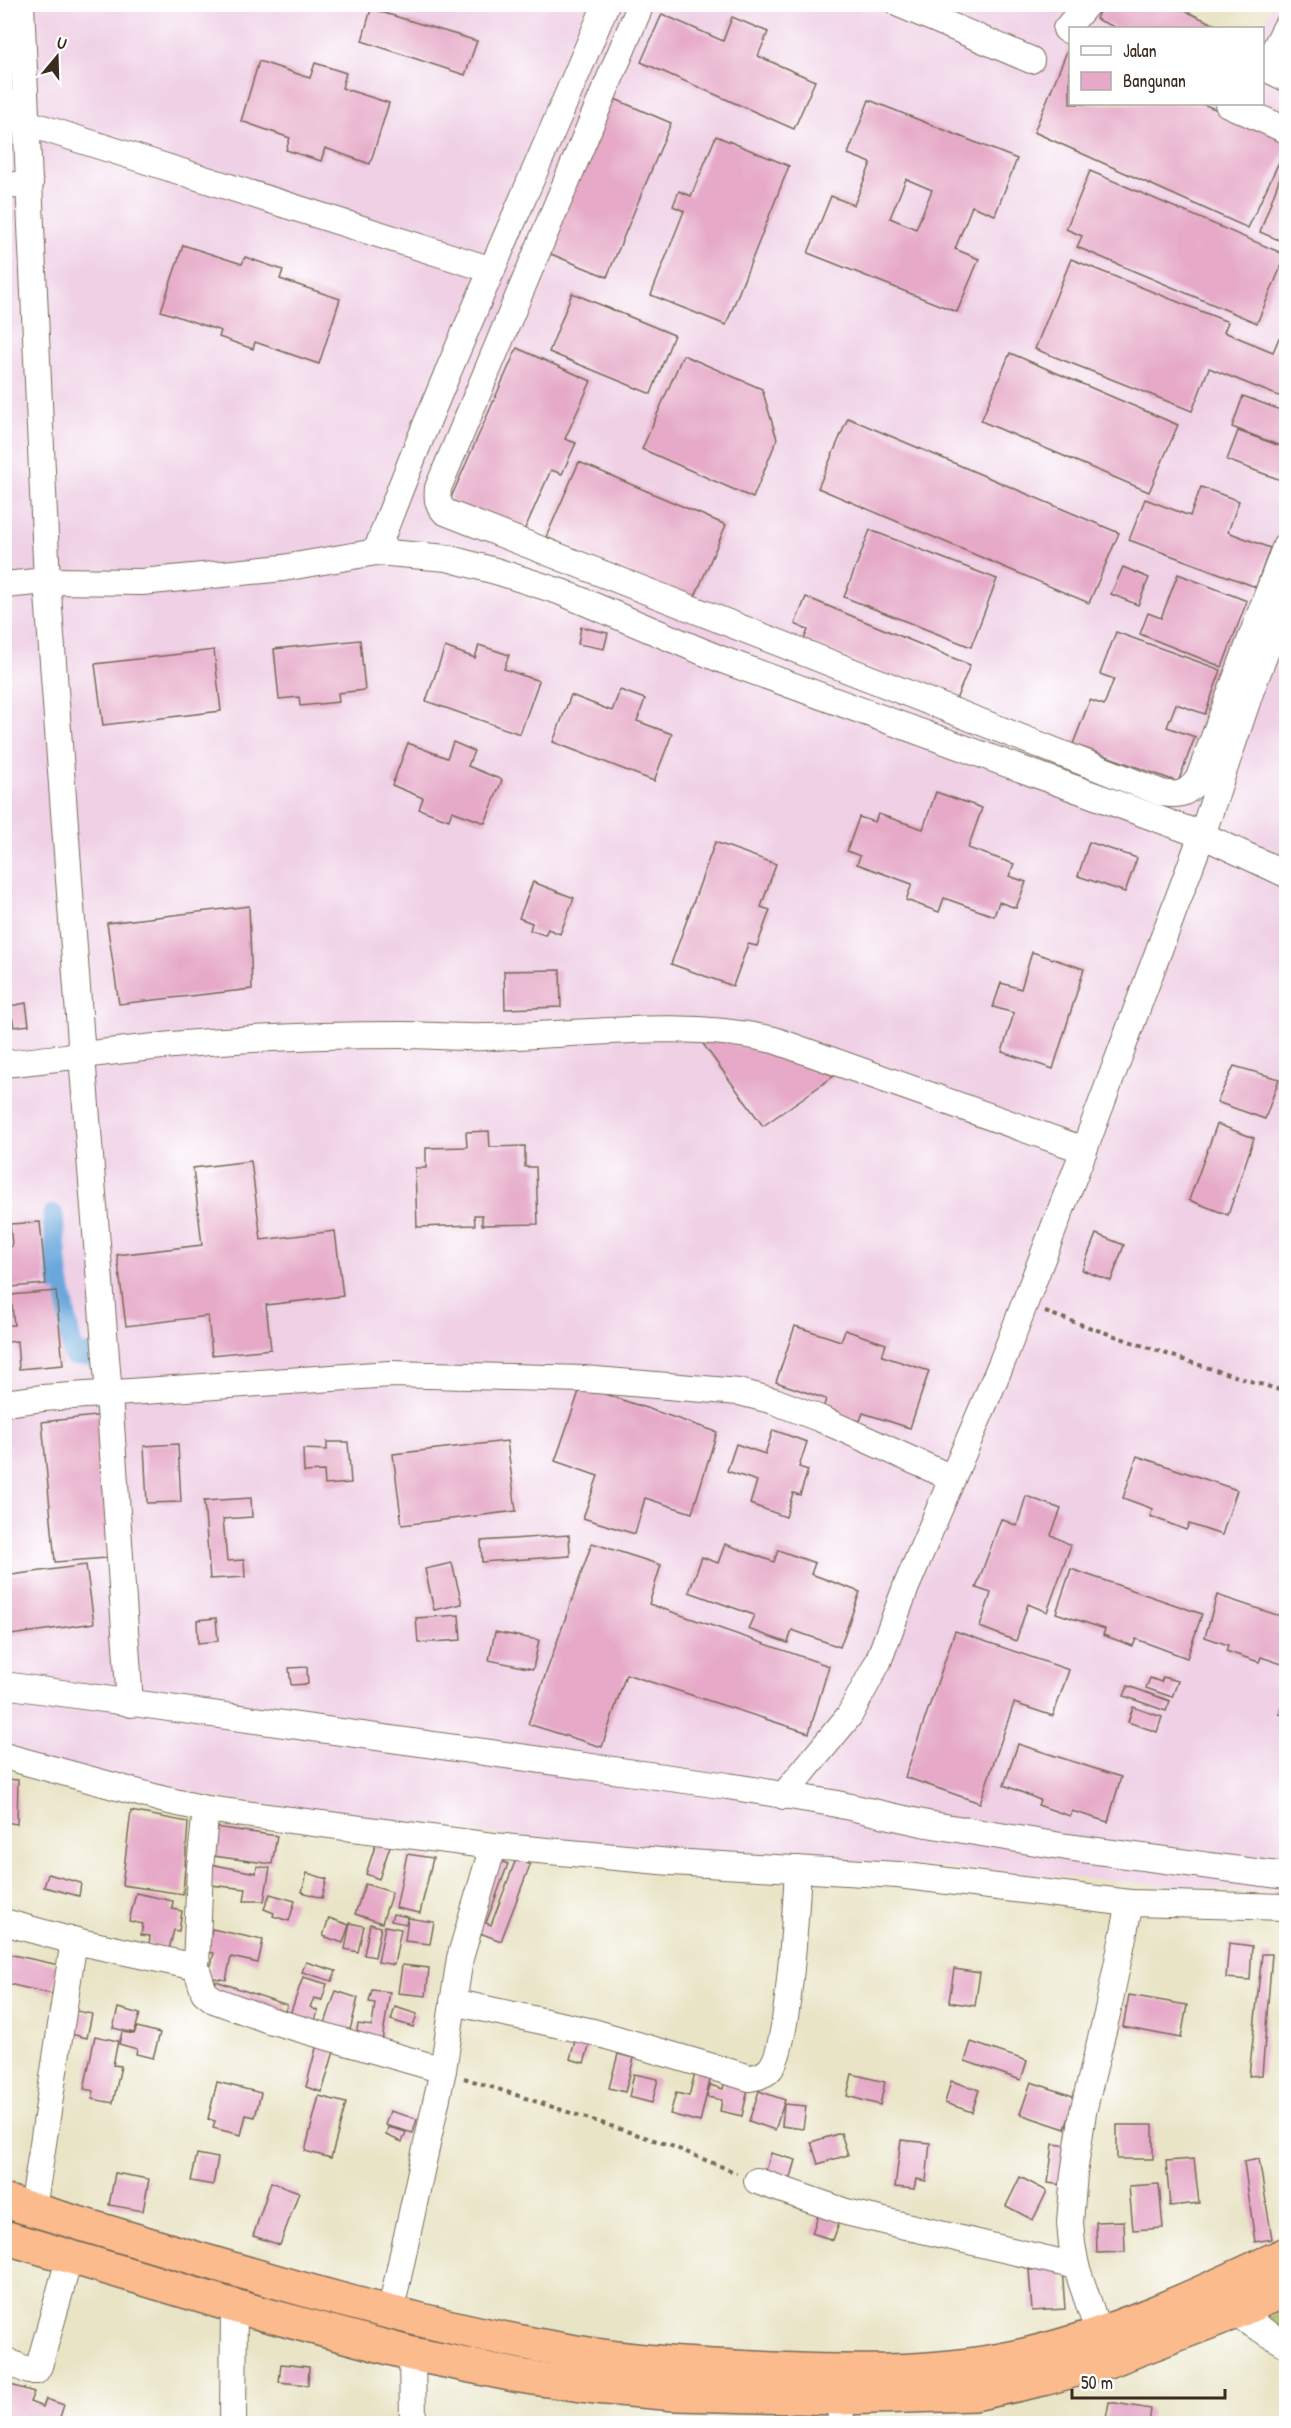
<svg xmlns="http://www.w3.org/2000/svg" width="1291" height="2428" font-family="'Patrick Hand',sans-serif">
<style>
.built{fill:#efd0e5}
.green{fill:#abbd61;stroke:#737440;stroke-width:1.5}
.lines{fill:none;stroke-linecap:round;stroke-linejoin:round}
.canal{stroke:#6aa8dc;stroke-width:21}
.building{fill:#e6aac8;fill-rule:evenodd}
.minor-casing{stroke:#786b59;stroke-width:28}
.highway-casing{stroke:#786b59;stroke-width:36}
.path{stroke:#786b59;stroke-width:4;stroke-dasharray:4.5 4.5;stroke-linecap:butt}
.minor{stroke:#fff;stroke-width:26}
.highway{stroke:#fbbb8d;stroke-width:33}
</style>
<rect width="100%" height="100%" fill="#fff"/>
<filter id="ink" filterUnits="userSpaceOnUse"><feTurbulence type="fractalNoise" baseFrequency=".0167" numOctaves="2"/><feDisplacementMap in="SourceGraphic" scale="12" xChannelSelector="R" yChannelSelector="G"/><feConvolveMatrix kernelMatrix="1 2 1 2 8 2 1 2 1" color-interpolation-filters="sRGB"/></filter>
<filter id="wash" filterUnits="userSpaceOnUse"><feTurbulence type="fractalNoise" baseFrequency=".008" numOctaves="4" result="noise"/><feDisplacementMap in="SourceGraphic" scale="24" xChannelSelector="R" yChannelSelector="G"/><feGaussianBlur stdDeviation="1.35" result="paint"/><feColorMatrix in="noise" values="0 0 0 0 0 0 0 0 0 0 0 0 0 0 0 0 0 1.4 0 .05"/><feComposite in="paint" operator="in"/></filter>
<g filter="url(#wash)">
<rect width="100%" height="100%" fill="#e9e4c6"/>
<polygon class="built" points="4,5 1158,5 1210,28 1070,28 1070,104 1262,104 1261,28 1272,5 1286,5 1286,1894 916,1866 580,1844 298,1811 74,1774 5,1753"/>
<polygon class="green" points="1286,2310 1286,2340 1260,2321"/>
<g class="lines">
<polyline class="canal" points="53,1215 58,1274 73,1355 106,1355 107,1370"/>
</g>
<g id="blocks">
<g class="building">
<polygon points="1102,4 1170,4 1222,28 1117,28 1096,19"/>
<polygon points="371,9 477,41 465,75 362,41"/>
<polygon points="662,14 723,41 732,17 768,32 758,56 815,81 794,129 641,62"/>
<polygon points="1070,44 1070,104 1203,104 1286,139 1286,147 1248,228 1034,132"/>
<polygon points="259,61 310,78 315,63 346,73 342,88 389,103 370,164 325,148 321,161 286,150 290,138 241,121"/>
<polygon points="610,97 671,123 607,277 546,252"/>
<path d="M 869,100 L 1017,159 L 995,215 L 972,206 L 955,249 L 979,259 L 957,312 L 808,253 L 831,196 L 854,205 L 871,163 L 848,154 ZM 906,179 L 932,190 L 916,229 L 890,218 Z"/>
<polygon points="716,136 789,166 726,325 651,295 684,211 673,206 679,191 691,196"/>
<polygon points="1284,166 1286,167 1286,243 1260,232"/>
<polygon points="1090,171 1286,255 1257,323 1077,247 1082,236 1066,229"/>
<polygon points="183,245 242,264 245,257 283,270 280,279 340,299 319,364 255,342 253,349 219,337 221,331 161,311"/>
<polygon points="1071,259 1228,322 1224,332 1273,352 1279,338 1286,341 1286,399 1209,368 1192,411 1035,349"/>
<polygon points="572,293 674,335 651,394 549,352"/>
<polygon points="517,348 591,381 565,439 576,443 562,474 551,470 523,533 450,500"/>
<polygon points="1010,353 1178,425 1149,492 981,421"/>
<polygon points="683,355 762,389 777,439 753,498 642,449"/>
<polygon points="1243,396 1286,412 1286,448 1232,427"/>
<polygon points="848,418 1119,533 1089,603 818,488"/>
<polygon points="1238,431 1286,448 1286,482 1227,460"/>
<polygon points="579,462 726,525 693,601 546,537"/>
<polygon points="1201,487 1239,501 1228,532 1270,548 1256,587 1129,540 1145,499 1190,516"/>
<polygon points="870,530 997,579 971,647 844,597"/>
<polygon points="1123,567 1149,578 1138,605 1111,594"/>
<polygon points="1178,574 1247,601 1222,667 1140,634 1148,613 1161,618"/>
<polygon points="806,597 970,665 955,702 804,639 808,630 795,624"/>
<polygon points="581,627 608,633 604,649 578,644"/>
<polygon points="1116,632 1221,670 1205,714 1176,704 1167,727 1195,737 1178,782 1073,744 1090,700 1104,705 1114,679 1100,674"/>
<polygon points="360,640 365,690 338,693 339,702 300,706 299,697 279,699 274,649"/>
<polygon points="479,645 509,655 504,669 539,681 520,734 426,701 445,647 475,658"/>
<polygon points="214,650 221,711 103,725 95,664"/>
<polygon points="620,690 645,699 637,721 672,734 654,781 553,742 571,695 612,711"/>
<polygon points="453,742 474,751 468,766 502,780 485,823 452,811 449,820 419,809 423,798 392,785 408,743 447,758"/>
<polygon points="936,792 982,808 968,848 1014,864 1009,876 1026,882 1016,908 999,902 994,916 944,898 939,912 906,900 912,884 857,864 860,856 847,851 859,817 875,822 878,814 923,829"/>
<polygon points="715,842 776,864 761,907 770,910 757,946 748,944 733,986 671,964"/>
<polygon points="1089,842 1137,858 1125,892 1078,876"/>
<polygon points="533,882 574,898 560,934 548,929 545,935 530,930 532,923 519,918"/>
<polygon points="249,906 252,989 119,1004 107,923"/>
<polygon points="1032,952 1084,969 1053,1069 1002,1052 1014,1013 993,1007 1001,983 1021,989"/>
<polygon points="560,970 561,1007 505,1009 504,971"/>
<polygon points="26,1003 29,1025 14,1027 10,1006"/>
<polygon points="698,1037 761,1049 804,1063 834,1076 763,1126"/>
<polygon points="1234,1066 1279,1079 1265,1119 1217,1102"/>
<polygon points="1217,1124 1254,1138 1228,1215 1189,1200"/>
<polygon points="489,1131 490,1147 525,1146 525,1167 536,1167 538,1224 482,1225 482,1215 474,1215 475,1225 417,1227 415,1168 426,1168 426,1148 467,1147 466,1132"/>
<polygon points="251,1161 261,1240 335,1231 343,1296 266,1305 271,1349 212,1355 208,1316 126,1326 117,1255 202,1245 193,1168"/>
<polygon points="40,1222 46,1284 11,1287 9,1271 4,1271 4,1247 12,1246 10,1224"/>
<polygon points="1096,1234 1124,1245 1111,1281 1082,1270"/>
<polygon points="56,1291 63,1365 19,1369 17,1341 8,1342 6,1325 14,1325 11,1295"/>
<polygon points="795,1326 841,1341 845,1330 886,1344 882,1356 929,1371 910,1428 863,1413 860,1421 823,1409 826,1399 776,1382"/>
<polygon points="581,1386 717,1432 692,1513 645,1498 635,1534 583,1518 598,1476 555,1461"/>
<polygon points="104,1415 120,1557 55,1562 42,1422"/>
<polygon points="773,1430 807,1442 799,1467 808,1470 800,1495 793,1493 786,1517 750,1504 757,1481 727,1471 736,1444 765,1454"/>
<polygon points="507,1441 516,1511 402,1525 393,1454"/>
<polygon points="327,1442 348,1442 351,1483 325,1485 324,1471 304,1472 303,1449 327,1450"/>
<polygon points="178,1444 181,1502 147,1503 144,1446"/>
<polygon points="1137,1456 1237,1490 1222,1535 1189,1524 1186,1530 1150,1516 1153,1509 1123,1498"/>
<polygon points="1026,1496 1061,1509 1051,1535 1071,1545 1047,1612 1028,1604 1016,1641 980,1627 991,1593 976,1588 1001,1519 1017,1526"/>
<polygon points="251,1498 252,1517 223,1519 227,1561 244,1560 245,1577 210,1579 204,1501"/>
<polygon points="569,1535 570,1556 482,1562 481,1541"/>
<polygon points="592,1543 661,1565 649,1604 829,1666 809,1733 626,1674 602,1747 528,1724"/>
<polygon points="725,1544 774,1562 778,1550 815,1563 811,1574 860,1592 840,1647 792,1630 788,1643 748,1629 754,1615 689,1592 702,1557 718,1563"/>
<polygon points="452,1563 462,1604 434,1610 425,1569"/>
<polygon points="86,1565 94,1623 4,1636 4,1576"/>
<polygon points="1071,1569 1202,1614 1187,1658 1136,1639 1133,1646 1103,1635 1105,1629 1056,1613"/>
<polygon points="1217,1595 1286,1618 1285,1665 1261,1657 1259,1662 1226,1651 1228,1645 1205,1637"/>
<polygon points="459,1615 461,1640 418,1643 416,1618"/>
<polygon points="216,1618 218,1641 198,1643 197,1620"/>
<polygon points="955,1631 1069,1670 1053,1716 1014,1703 980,1803 905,1777"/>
<polygon points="495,1632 539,1640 533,1669 489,1660"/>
<polygon points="307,1667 308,1684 291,1685 289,1668"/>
<polygon points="1163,1677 1178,1681 1172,1697 1146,1688 1150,1678 1161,1682"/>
<polygon points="1128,1686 1170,1701 1166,1711 1124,1696"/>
<polygon points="1286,1693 1286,1716 1279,1714"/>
<polygon points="1133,1707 1162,1717 1157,1732 1128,1722"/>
<polygon points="1018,1744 1121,1777 1108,1822 1072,1811 1070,1816 1038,1805 1040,1800 1004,1785"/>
<polygon points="4,1779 18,1780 17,1824 4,1822"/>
<polygon points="131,1811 188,1822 183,1894 122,1885"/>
<polygon points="209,1826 277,1836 272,1864 206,1855"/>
<polygon points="376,1843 390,1846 379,1879 366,1874"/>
<polygon points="407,1854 433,1858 420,1913 396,1908"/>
<polygon points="516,1859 530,1865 501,1941 472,1930 498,1860 508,1864 486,1923 491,1925"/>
<polygon points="205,1863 256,1873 257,1866 270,1868 264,1901 244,1901 246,1889 202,1884"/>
<polygon points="307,1873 327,1879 322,1898 302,1892"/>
<polygon points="48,1874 81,1883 79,1896 44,1887"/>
<polygon points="365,1884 392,1892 382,1923 355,1914"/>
<polygon points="136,1893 173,1901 172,1909 182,1911 179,1931 174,1930 169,1949 149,1944 150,1936 141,1935 143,1924 129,1921"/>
<polygon points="270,1894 295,1901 289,1921 273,1916 274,1913 264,1909"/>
<polygon points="393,1914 408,1917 406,1924 391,1921"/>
<polygon points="329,1918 349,1925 343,1943 323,1936"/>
<polygon points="408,1918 434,1922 430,1944 405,1941"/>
<polygon points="350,1923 364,1926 358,1952 345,1949"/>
<polygon points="370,1924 381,1927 375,1957 364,1955"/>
<polygon points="385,1926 401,1929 394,1965 378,1962"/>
<polygon points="212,1929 263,1940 258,1963 231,1957 226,1980 208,1977 214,1953 207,1952"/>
<polygon points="1229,1943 1252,1946 1250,1980 1226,1978"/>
<polygon points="4,1953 59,1965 52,1994 4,1983"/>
<polygon points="1262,1954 1272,1954 1262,2075 1249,2076"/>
<polygon points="306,1962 336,1971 332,1981 302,1972"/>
<polygon points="402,1965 429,1968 426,1996 398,1993"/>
<polygon points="954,1969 980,1973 975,2006 949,2002"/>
<polygon points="303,1977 327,1984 322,2000 314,1998 310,2007 318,2011 312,2031 287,2023"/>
<polygon points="216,1981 287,2005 284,2017 213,1993"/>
<polygon points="372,1990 390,1992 381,2047 355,2042 358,2024 372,2026 375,2003 369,2002"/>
<polygon points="336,1991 358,1998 349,2034 324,2026"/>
<polygon points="1129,1995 1187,2005 1181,2038 1123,2027"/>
<polygon points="395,2007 417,2014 413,2027 391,2020"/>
<polygon points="118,2008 140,2014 134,2033 113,2028"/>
<polygon points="72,2010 92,2014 87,2038 67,2033"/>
<polygon points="137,2027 160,2033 153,2058 136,2054 137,2049 119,2044 122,2032 134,2034"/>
<polygon points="578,2030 593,2034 584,2063 570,2059"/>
<polygon points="95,2036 118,2041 113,2065 121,2066 113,2103 92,2099 94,2091 84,2089"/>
<polygon points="971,2042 1027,2061 1021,2080 965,2061"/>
<polygon points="317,2044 335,2048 322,2092 306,2087"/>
<polygon points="618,2054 634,2058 625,2092 609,2088"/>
<polygon points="696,2069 712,2072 700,2122 670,2114 676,2093 689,2096"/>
<polygon points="634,2074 658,2079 652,2103 629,2097"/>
<polygon points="852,2074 885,2082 880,2105 847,2096"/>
<polygon points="725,2080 749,2085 742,2116 720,2111 722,2100 707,2097 710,2085 723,2089"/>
<polygon points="951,2081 979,2090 972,2112 945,2103"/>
<polygon points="217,2082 261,2093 255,2117 246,2115 241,2135 213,2128 215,2121 208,2119"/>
<polygon points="1031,2082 1076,2097 1065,2129 1020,2114"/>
<polygon points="759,2091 785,2100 775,2130 749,2121"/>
<polygon points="319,2096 346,2103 331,2158 305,2151"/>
<polygon points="784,2104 806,2106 803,2129 782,2126"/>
<polygon points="390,2111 417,2119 413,2133 385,2125"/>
<rect x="1117" y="2125" width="36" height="34"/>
<polygon points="388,2127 406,2132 402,2142 386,2135"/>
<polygon points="841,2133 848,2155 818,2164 811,2142"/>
<polygon points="901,2140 930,2143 926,2181 916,2179 914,2189 895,2187"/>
<polygon points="1053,2144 1069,2146 1063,2185 1048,2183"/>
<polygon points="771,2153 796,2160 790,2181 765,2174"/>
<polygon points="197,2154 218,2158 213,2185 191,2181"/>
<polygon points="1194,2159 1199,2203 1170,2206 1166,2161"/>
<polygon points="1259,2159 1272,2239 1255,2242 1244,2162"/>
<polygon points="115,2173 149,2179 143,2211 109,2205"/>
<polygon points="1020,2177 1047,2191 1033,2220 1006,2206"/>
<polygon points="271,2182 299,2192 280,2245 253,2236"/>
<polygon points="1159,2184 1163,2228 1133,2230 1129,2186"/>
<polygon points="819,2213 840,2221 833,2240 812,2233"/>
<polygon points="1124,2221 1125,2252 1097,2253 1096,2222"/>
<polygon points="1062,2268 1065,2309 1032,2311 1029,2270"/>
<polygon points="281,2364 309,2367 308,2385 279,2382"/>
<polygon points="8,2384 34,2392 30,2402 43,2407 46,2399 64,2405 60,2417 79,2424 4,2424 4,2395"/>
<polygon points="1109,2402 1151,2409 1149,2424 1105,2424"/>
</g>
</g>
</g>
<g filter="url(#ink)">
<use href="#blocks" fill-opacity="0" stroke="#786b59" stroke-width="1.5"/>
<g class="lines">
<defs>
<g id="minor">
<polyline points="21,4 47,581 82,1056 109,1395 130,1704"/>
<path d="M 641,4 L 438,488 C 437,498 437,504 445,512 L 1162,793 C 1180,796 1186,794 1198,780 L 1286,545"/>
<polyline points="899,4 1031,60"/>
<polyline points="1286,27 1265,68 1286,78"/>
<polyline points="1070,31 1066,29 1087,4"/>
<polyline points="1228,104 1286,130"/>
<polyline points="27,123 492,270"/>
<polyline points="4,186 30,184"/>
<path d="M 376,552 C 445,367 530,188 606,4"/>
<polyline points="4,585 47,581 142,582 283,568 376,552 447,558 499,572 561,592 720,659 1202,835 1286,874"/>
<path d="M 4,1064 C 72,1057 140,1047 208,1042 C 272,1037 338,1035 403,1035 C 430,1035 457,1038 484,1037 C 581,1036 678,1018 774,1040 L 1084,1150"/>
<polyline points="4,1403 43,1398 390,1374 584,1379 739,1392 774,1401 821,1419 952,1478"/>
<polyline points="4,1685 728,1786 832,1803 927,1824 1067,1847 1286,1876"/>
<polyline points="4,1756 165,1800 206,1809 493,1846 671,1862 898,1875 1130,1903 1286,1907"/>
<polyline points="783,1796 849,1716 878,1662 906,1587 1002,1362 1084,1150 1202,835 1252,687 1286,600"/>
<polyline points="206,1809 200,1867 196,1967 204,1992 214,2000 269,2020 443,2070"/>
<polyline points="4,1922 66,1939 196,1967"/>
<path d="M 453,2002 L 593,2032 L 750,2078 C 757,2077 765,2075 770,2069 C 789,2048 796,1904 798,1869"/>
<polyline points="757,2181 846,2212 1076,2266"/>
<polyline points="33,2209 74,1940"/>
<polyline points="1233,2313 1286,2344"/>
<polyline points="390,2314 443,2070 460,1958 493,1846"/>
<polyline points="1099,2334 1076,2266 1072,2244 1070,2222 1074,2174 1083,2112 1107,2014 1130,1903"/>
<polyline points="412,2354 413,2424"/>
<polyline points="4,2360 29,2371 36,2371 39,2366 70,2256"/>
<polyline points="840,2398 841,2424"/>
<polyline points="233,2424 234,2306"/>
</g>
<g id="highway">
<path d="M 4,2201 C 191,2256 378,2318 570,2351 C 637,2363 707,2366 775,2369 C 860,2373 950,2374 1033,2353 C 1121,2332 1205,2291 1286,2254"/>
<polyline points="4,2237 234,2306 412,2354 520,2376 595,2387 675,2394 840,2398 975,2394 1043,2379 1108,2361 1233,2313 1286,2290"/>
</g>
</defs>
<use href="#minor" class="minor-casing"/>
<use href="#highway" class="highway-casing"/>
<g class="path">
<polyline points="1045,1312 1196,1364 1286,1392"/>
<polyline points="464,2078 669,2145 737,2173"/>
</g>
<use href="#minor" class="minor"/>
<use href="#highway" class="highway"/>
</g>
</g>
<rect width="1291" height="2428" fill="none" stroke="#fff" stroke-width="24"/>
<rect x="1069" y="27" width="195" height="78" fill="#ffffff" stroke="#b1aaa5" stroke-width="1.5"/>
<rect x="1081" y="46" width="30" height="9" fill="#ffffff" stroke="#b1aaa5" stroke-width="1.5"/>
<text x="1123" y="57" font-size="18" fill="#3b2a1e">Jalan</text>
<rect x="1081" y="72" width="30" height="18" fill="#e6aac8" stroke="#b1aaa5" stroke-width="1.5"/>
<text x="1123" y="87" font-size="18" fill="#3b2a1e">Bangunan</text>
<g transform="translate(57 57) rotate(19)" stroke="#ffffff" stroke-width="4.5" paint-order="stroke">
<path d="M0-4.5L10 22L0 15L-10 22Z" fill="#3b2a1e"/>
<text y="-9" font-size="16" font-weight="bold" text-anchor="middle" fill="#3b2a1e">U</text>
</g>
<path d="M1072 2389v9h153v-9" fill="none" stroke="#3b2a1e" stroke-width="3"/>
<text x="1081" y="2389" font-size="18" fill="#3b2a1e" stroke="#ffffff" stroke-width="4.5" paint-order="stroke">50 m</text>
</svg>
